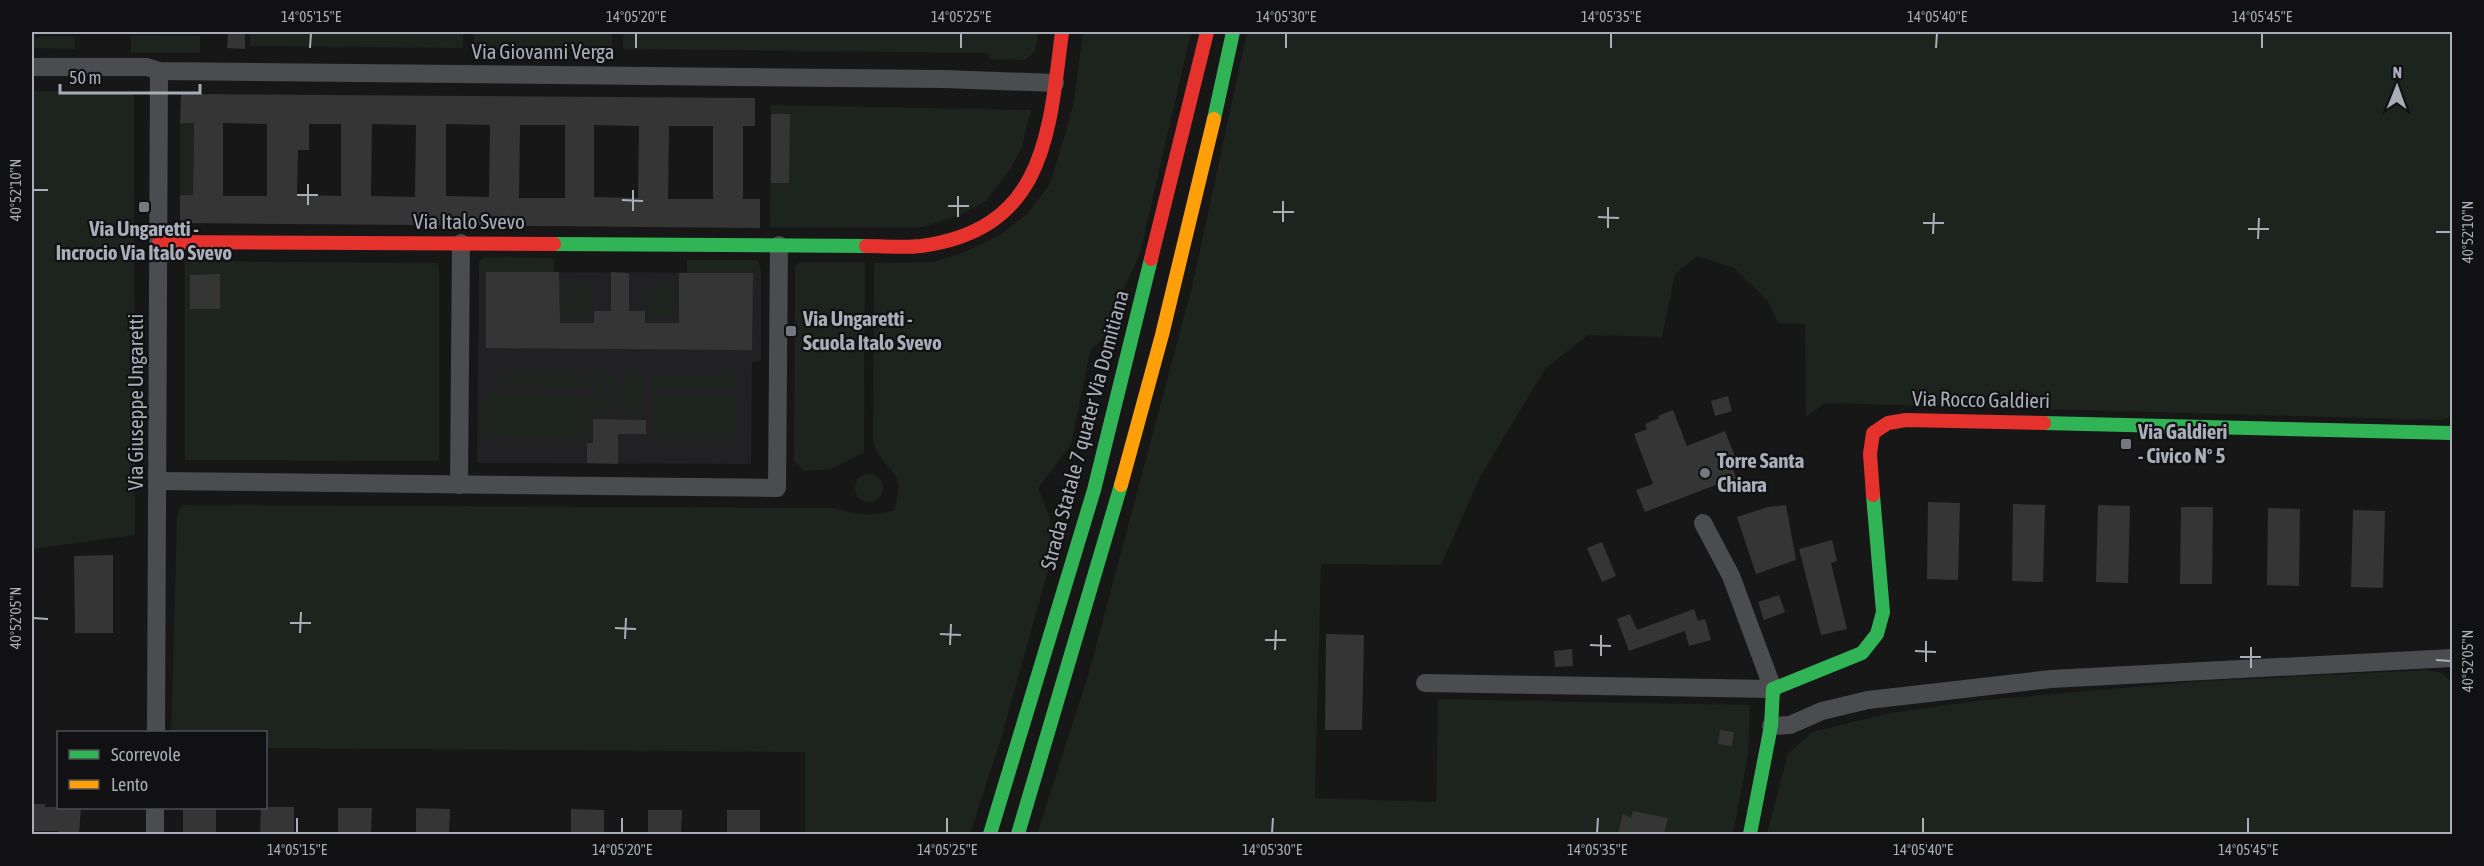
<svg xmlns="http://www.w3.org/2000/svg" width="2484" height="866" font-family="'Asap Condensed',sans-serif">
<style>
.built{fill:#212123}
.green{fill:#1d241e}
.building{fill:#353536;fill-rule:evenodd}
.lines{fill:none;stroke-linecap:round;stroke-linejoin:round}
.street{stroke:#4b4c50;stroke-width:18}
.fast{stroke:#30b455;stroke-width:14}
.slow{stroke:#ff9f0a;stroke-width:14}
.jam{stroke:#e5322d;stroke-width:14}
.ticks{fill:none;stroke:#a8adb8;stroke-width:2}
.poi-dot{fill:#757880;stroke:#111113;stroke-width:2}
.labels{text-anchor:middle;stroke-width:4.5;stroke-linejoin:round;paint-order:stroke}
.street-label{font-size:21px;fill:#a8adb8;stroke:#111113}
.poi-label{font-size:21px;font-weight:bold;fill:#a8adb8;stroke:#111113;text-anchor:start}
.neatline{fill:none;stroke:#a8adb8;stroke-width:2}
.ticks-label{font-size:15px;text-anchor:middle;fill:#a8adb8}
</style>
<rect width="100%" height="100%" fill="#171717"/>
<polygon class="built" points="479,272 761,273 761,361 752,362 751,464 477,463"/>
<g class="green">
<polygon points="250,32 463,32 463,48 250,46"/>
<polygon points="474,32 612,32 612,49 474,48"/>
<polygon points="623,32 1038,32 1035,51 1025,60 989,59 988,53 623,49"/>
<path d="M 1083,32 L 1191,32 L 1140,254 L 1120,297 L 1110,331 L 1090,351 L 1071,445 L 1038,488 L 1050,518 L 1049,567 L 1001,739 L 970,834 L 805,834 L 805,752 L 266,748 L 266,732 L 171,732 L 177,518 L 179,510 L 184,505 L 833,508 C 856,514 872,518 894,510 C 909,465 881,473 873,441 L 874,263 L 932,262 L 960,254 L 998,236 L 1027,214 L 1050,184 L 1063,142 L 1074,102 Z"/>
<polygon points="1247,32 2452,32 2452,412 2448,418 2439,420 1825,403 1806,417 1805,324 1778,323 1767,300 1734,268 1697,256 1675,274 1662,337 1588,335 1545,369 1480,477 1441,565 1321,564 1315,798 1436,802 1438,699 1750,705 1748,754 1733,834 1037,834 1088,676 1193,283"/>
<polygon points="131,35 200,36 200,53 131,53"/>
<polygon points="32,37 75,37 75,49 32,48"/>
<polygon points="32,91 134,91 135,535 32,549"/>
<polygon points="771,105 1031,110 1021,150 1006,175 986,201 960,215 923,227 770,227"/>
<polygon points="180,123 194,123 193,195 180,195"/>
<path d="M 487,257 L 554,258 L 554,272 L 479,272 C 478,264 478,260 487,257 Z"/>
<polygon points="687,260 756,260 759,262 761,273 687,273"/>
<polygon points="185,261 437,263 439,266 439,461 185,460"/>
<polygon points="800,262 865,262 864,453 831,469 805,471 794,461 795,266"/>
<polygon points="565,284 589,285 589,316 564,315"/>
<polygon points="650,285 675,286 674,317 650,316"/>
<polygon points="502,373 587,374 587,387 502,386"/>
<rect x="596" y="374" width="19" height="37"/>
<rect x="624" y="374" width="19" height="37"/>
<polygon points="652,375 734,375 734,388 652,387"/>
<polygon points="486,394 587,396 586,437 485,436"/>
<polygon points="652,395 735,396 735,439 651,438"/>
<circle cx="869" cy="488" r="14"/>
<polygon points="2427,670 2442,673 2452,683 2452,834 1767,834 1788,754 1812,732 1890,713 1984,700 2205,681"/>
</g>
<g class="building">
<polygon points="228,33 245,34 245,49 227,48"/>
<path d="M 181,94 L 755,98 L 755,126 L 743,126 L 743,199 L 760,199 L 760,228 L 180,223 L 180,195 L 193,195 L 194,123 L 180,123 ZM 223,123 L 267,124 L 267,196 L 223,196 ZM 309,124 L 341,124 L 341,196 L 297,195 L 298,150 L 309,150 ZM 372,124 L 416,125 L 415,197 L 371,196 ZM 446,124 L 490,125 L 489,197 L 446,196 ZM 520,125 L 565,125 L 565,198 L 519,198 ZM 594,125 L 639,126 L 638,198 L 594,197 ZM 669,126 L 713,126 L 713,199 L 668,199 Z"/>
<polygon points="771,114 790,114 789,183 771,183"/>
<polygon points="486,272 559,272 560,323 594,323 594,311 611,311 611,272 629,273 629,311 645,311 645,323 679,323 679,273 753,273 752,350 486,348"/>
<polygon points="220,274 220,309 190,309 190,275"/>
<polygon points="1728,396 1732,411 1715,416 1711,401"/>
<polygon points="1673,410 1687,446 1725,431 1737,462 1731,464 1739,484 1723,490 1721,483 1645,512 1636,490 1653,484 1634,434 1647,429 1645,424 1659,418 1658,416"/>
<polygon points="593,419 646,420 646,434 618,434 618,464 587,463 587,443 593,443"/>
<polygon points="1928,502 1960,503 1958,580 1927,579"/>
<polygon points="2013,504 2045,505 2043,582 2012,581"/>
<polygon points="1786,505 1796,560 1756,574 1737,517 1768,507"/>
<polygon points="2098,505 2130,506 2128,583 2096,582"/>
<polygon points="2181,507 2213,507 2212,584 2180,584"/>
<polygon points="2268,508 2300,509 2299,586 2267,585"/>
<polygon points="2353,510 2385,511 2383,588 2351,587"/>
<polygon points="1832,540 1837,561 1831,563 1847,629 1821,635 1799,549"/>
<polygon points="1602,542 1616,576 1602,582 1587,548"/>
<polygon points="113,555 113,633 75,633 74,556"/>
<polygon points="1779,595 1785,612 1764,620 1758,602"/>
<polygon points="1694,609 1698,621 1705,619 1711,640 1689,646 1685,631 1629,651 1617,619 1630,614 1637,630"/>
<polygon points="1326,634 1364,635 1362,730 1325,730"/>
<polygon points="1572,649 1573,666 1555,667 1554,651"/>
<polygon points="1720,730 1734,732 1732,746 1718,744"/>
<polygon points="32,804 45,804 45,807 81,807 79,834 58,834 58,831 32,831"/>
<rect x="183" y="807" width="33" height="27"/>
<polygon points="261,807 294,807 294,834 260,834"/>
<polygon points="338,808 372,808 371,834 338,834"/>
<polygon points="416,808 450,809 449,834 416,834"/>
<polygon points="571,809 604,810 604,834 571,834"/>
<polygon points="648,810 682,810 681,834 648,834"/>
<rect x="727" y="810" width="33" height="24"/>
<polygon points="1633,811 1668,818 1664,834 1618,834 1623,814 1631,818"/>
</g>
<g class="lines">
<g class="street">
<polyline points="32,67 147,67 159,71 944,79 1055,83"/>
<polyline points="159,481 777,488 779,245"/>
<polyline points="459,485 461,243"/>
<polyline points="1425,683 1773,689 1731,576 1703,523"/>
<polyline points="1771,726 1790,725 1822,711 1868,700 2051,679 2452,658"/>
<polyline points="156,732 159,71"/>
<polyline points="155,834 155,808"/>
</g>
<g class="fast">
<polyline points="1214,119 1233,32"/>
<polyline points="554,244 866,246"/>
<polyline points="2044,423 2452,433"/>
<polyline points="990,834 1094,490 1151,259"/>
<polyline points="1018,834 1121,485"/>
<polyline points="1750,834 1771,726 1773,689 1862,653 1877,634 1883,612 1873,495"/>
</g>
<polyline class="slow" points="1121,485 1162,335 1214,119"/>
<g class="jam">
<polyline points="159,242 554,244"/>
<path d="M 866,246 C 884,246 903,248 921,246 C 1046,229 1049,133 1062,32"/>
<polyline points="1151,259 1207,32"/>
<polyline points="1873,495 1870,454 1873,433 1888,423 1906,420 2044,423"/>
</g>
</g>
<path class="ticks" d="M 310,48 L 311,33M 636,48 L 636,33M 961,48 L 961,33M 1286,48 L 1286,33M 1611,48 L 1611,33M 1936,48 L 1937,33M 2262,48 L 2262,33M 33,190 L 48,190M 297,195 L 318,195M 622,200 L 643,201M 308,205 L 308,184M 948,206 L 969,206M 633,211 L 633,190M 1273,212 L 1294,212M 958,217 L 958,196M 1598,217 L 1619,218M 1283,222 L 1283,201M 1923,223 L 1944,223M 1608,228 L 1608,207M 2248,229 L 2269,229M 2436,232 L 2451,232M 1933,234 L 1934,213M 2258,239 L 2259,218M 33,618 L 48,619M 290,623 L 311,623M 615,628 L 636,629M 300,633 L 301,612M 940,634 L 961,635M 625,639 L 626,618M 1265,640 L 1286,640M 950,645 L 951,624M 1590,645 L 1611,646M 1275,650 L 1276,630M 1915,651 L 1936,652M 1601,656 L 1601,635M 2240,657 L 2261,657M 2436,660 L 2451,661M 1926,662 L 1926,641M 2251,668 L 2251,647M 297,833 L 297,818M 622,833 L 622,818M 947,833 L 947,818M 1272,833 L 1273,818M 1597,833 L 1598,818M 1923,833 L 1923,818M 2248,833 L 2248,818"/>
<g class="poi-dot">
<rect x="138" y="201" width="12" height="12" rx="3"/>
<rect x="785" y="325" width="12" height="12" rx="3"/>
<rect x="2120" y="438" width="12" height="12" rx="3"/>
<circle cx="1705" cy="473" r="6"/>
</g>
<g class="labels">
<g class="street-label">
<text x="543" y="59">Via Giovanni Verga</text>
<text x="469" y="229">Via Italo Svevo</text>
<text transform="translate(1981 400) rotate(1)" y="7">Via Rocco Galdieri</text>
<text transform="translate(136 402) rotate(-90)" y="7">Via Giuseppe Ungaretti</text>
<text transform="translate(1085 430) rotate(-75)" y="7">Strada Statale 7 quater Via Domitiana</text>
</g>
<g class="poi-label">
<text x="144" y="236" text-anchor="middle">Via Ungaretti -<tspan x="144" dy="24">Incrocio Via Italo Svevo</tspan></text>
<text x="803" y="326">Via Ungaretti -<tspan x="803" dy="24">Scuola Italo Svevo</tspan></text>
<text x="2138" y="439">Via Galdieri<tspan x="2138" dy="24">- Civico N° 5</tspan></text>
<text x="1717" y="468">Torre Santa<tspan x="1717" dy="24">Chiara</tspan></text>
</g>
</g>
<rect width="2484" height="866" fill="none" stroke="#111113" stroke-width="66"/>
<rect x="57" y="731" width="210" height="78" fill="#111113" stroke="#4d4f55" stroke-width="1.5"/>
<rect x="69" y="750" width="30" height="9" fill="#30b455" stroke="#4d4f55" stroke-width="1.5"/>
<text x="111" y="761" font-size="18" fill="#a8adb8">Scorrevole</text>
<rect x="69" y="780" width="30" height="9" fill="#ff9f0a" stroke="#4d4f55" stroke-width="1.5"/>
<text x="111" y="791" font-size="18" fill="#a8adb8">Lento</text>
<g transform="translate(2397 87) rotate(1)" stroke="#111113" stroke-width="4.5" paint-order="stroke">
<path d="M0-4.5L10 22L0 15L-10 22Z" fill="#a8adb8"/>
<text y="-9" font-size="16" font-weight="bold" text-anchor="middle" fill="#a8adb8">N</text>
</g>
<path d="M60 84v9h140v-9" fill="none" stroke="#a8adb8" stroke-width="3"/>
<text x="69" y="84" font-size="18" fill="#a8adb8" stroke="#111113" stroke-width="4.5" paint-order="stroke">50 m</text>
<rect x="33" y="33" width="2418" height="800" class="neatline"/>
<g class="ticks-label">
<text x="311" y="22">14°05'15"E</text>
<text x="636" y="22">14°05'20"E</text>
<text x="961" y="22">14°05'25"E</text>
<text x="1286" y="22">14°05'30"E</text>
<text x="1611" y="22">14°05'35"E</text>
<text x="1937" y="22">14°05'40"E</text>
<text x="2262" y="22">14°05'45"E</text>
<text transform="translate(16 190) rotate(-90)" y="5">40°52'10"N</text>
<text transform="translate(2468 232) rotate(-90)" y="5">40°52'10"N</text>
<text transform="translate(16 618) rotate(-90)" y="5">40°52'05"N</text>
<text transform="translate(2468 661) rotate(-90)" y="5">40°52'05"N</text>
<text x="297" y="855">14°05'15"E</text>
<text x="622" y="855">14°05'20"E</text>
<text x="947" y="855">14°05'25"E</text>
<text x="1272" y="855">14°05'30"E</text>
<text x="1597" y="855">14°05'35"E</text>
<text x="1923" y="855">14°05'40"E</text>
<text x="2248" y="855">14°05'45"E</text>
</g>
</svg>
